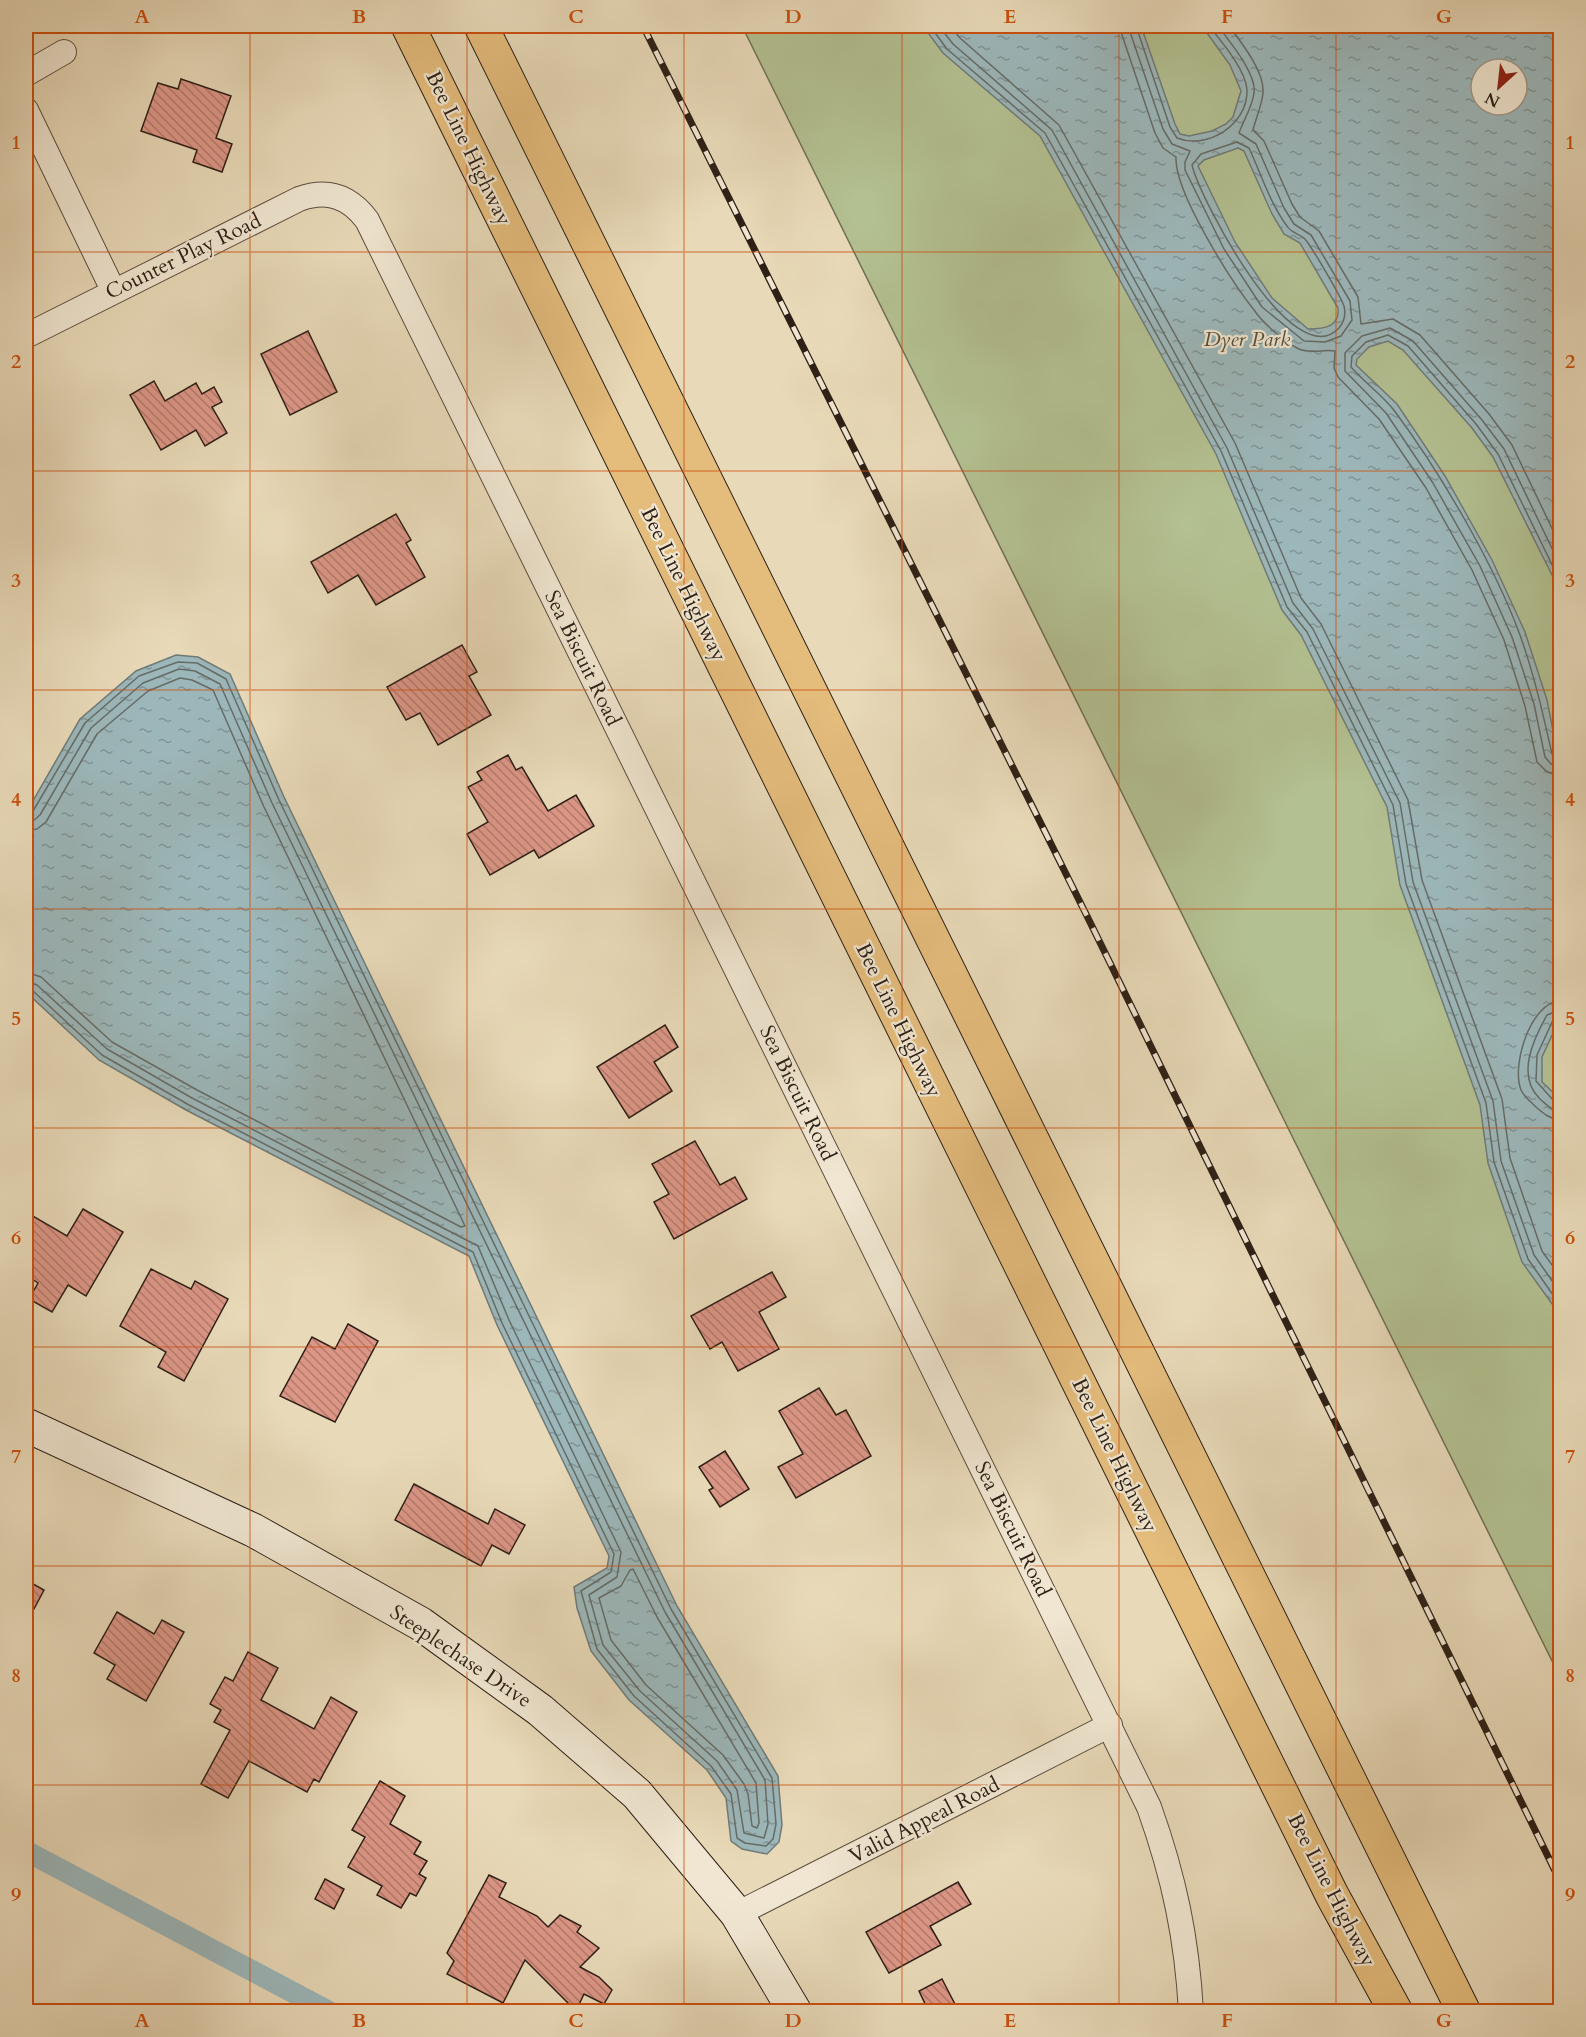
<svg xmlns="http://www.w3.org/2000/svg" width="1586" height="2037" font-family="Cardo,serif">
<style>
.green{fill:#b3c091;stroke:#707054;stroke-width:1.5;fill-rule:evenodd}
.water{fill:url(#water-ripples);stroke:#707b78;stroke-width:1.5;fill-rule:evenodd}
.lines{fill:none;stroke-linecap:round;stroke-linejoin:round}
.shore{stroke:#656c68;stroke-width:1.5}
.canal{stroke:#9cb7ba;stroke-width:21}
.building{fill:url(#building-back-hatch);stroke:#2e2016;stroke-width:1.5}
.street-casing{stroke:#5c4e3e;stroke-width:26}
.secondary-casing{stroke:#2e2016;stroke-width:35}
.highway-casing{stroke:#2e2016;stroke-width:35}
.street{stroke:#f0e6d1;stroke-width:24}
.secondary{stroke:#f0e6d1;stroke-width:33}
.highway{stroke:#e4bc7c;stroke-width:33}
.rail-casing{stroke:#2e2016;stroke-width:7}
.rail{stroke:#f0e6d1;stroke-width:4.5;stroke-dasharray:14;stroke-linecap:butt}
.grid{fill:none;stroke:#cc500e;stroke-width:1.5;stroke-opacity:0.55}
.labels{text-anchor:middle;stroke-width:4.5;stroke-linejoin:round;paint-order:stroke}
.street-label{font-size:21px;fill:#2e2016;stroke:#f0e6d1}
.park-label{font-size:21px;font-style:italic;fill:#56503b;stroke:#f0e6d1}
.neatline{fill:none;stroke:#cc500e;stroke-width:2}
.grid-label{font-size:20px;text-anchor:middle;font-weight:bold;fill:#cc500e}
</style>
<defs>
<pattern id="water-ripples" width="26" height="14" patternUnits="userSpaceOnUse" patternTransform="scale(1.5)"><rect width="26" height="14" fill="#9cb7ba"/><path d="M2 4q2-2 4 0t4 0M15 11q2-2 4 0t4 0" fill="none" stroke="#809496"/></pattern>
<pattern id="building-back-hatch" width="6" height="6" patternUnits="userSpaceOnUse" patternTransform="scale(1.5)"><rect width="6" height="6" fill="#dc9686"/><path d="M-1 5l2 2M0 0l6 6M5-1l2 2" fill="none" stroke="#b37a6d"/></pattern>
</defs>
<rect width="100%" height="100%" fill="#e8d9b8"/>
<filter id="stains"><feTurbulence type="fractalNoise" baseFrequency=".00333" numOctaves="4"/><feColorMatrix values="0 0 0 0 .2 0 0 0 0 .09 0 0 0 0 .02 0 0 0 .5 -.17"/></filter>
<radialGradient id="worn" r=".72"><stop offset=".6" stop-color="#630" stop-opacity="0"/><stop offset="1" stop-color="#630" stop-opacity=".3"/></radialGradient>
<path class="green" d="M 742,26 L 1560,26 L 1560,1677 ZM 1481,69 L 1517,69 L 1517,105 L 1481,105 Z"/>
<g class="water">
<path d="M 923,26 L 1141,26 L 1175,124 L 1180,134 L 1189,136 L 1212,131 L 1226,124 L 1233,117 L 1241,91 L 1230,65 L 1202,26 L 1560,26 L 1560,591 L 1493,457 L 1472,428 L 1403,350 L 1388,341 L 1369,347 L 1357,359 L 1356,365 L 1397,404 L 1445,476 L 1492,560 L 1525,632 L 1547,700 L 1560,766 L 1560,1018 L 1542,1057 L 1542,1082 L 1560,1099 L 1560,1315 L 1522,1262 L 1488,1163 L 1480,1105 L 1400,885 L 1387,807 L 1301,635 L 1282,610 L 1216,454 L 1040,136 L 943,53 ZM 1481,69 L 1517,69 L 1517,105 L 1481,105 ZM 1238,148 L 1244,151 L 1272,214 L 1284,234 L 1300,243 L 1338,308 C 1340,327 1324,329 1308,329 L 1272,298 L 1235,242 L 1198,166 L 1204,160 Z"/>
<polygon points="176,655 198,657 230,674 284,797 677,1606 778,1776 782,1825 779,1842 767,1854 742,1849 731,1841 726,1798 707,1770 629,1700 591,1651 577,1608 574,1587 607,1568 609,1556 497,1325 469,1256 186,1110 99,1060 26,992 26,813 80,719 136,671"/>
</g>
<g class="lines">
<g class="shore">
<polyline points="930,26 947,49 1045,133 1221,451 1287,607 1307,632 1393,805 1406,884 1486,1103 1494,1162 1528,1259 1560,1305"/>
<polyline points="939,26 953,44 1052,130 1227,448 1293,603 1313,629 1400,803 1413,882 1493,1101 1501,1161 1534,1255 1560,1292"/>
<polyline points="950,26 960,38 1059,125 1235,443 1301,598 1321,624 1408,800 1422,880 1502,1099 1510,1158 1542,1251 1560,1276"/>
<path d="M 1119,26 L 1155,133 L 1163,148 L 1176,157 C 1174,191 1231,281 1254,310 C 1263,323 1284,342 1299,349 C 1310,354 1324,349 1335,351 L 1334,368 L 1338,377 L 1379,419 L 1426,488 L 1472,570 L 1504,640 L 1525,706 L 1537,762 L 1547,772 L 1560,775"/>
<path d="M 1128,26 L 1163,129 L 1172,144 L 1190,151 L 1185,162 L 1185,170 L 1224,249 L 1262,307 L 1304,341 L 1325,342 L 1341,336 L 1352,320 L 1350,301 L 1311,235 L 1294,224 L 1284,208 L 1256,144 L 1239,133 C 1243,121 1252,108 1254,93 C 1257,74 1229,41 1218,26"/>
<path d="M 1136,26 L 1170,127 L 1177,138 C 1207,150 1248,125 1247,90 C 1246,70 1221,41 1209,26"/>
<path d="M 1229,26 C 1241,42 1265,72 1263,93 C 1262,105 1256,118 1253,130 L 1264,141 L 1292,204 L 1300,217 L 1319,231 L 1358,297 L 1361,324 L 1393,319 L 1420,335 L 1489,414 L 1512,445 L 1560,545"/>
<path d="M 1237,142 L 1249,148 C 1261,174 1270,203 1287,226 C 1291,233 1300,234 1305,239 C 1313,249 1340,295 1344,306 C 1346,314 1344,322 1339,328 C 1293,377 1200,199 1192,165 L 1201,154 Z"/>
<polyline points="1560,565 1504,449 1482,420 1413,341 1390,328 1362,336 1345,353 1345,371 1386,413 1433,483 1480,566 1512,637 1534,704 1545,757 1551,764 1560,766"/>
<path d="M 1560,581 L 1498,454 L 1476,424 L 1408,346 L 1388,335 L 1366,342 L 1352,356 L 1351,367 C 1364,382 1381,394 1393,409 C 1439,470 1494,564 1520,635 C 1534,674 1543,714 1552,754 L 1560,759"/>
<polyline points="26,815 33,811 85,723 139,676 178,662 197,663 226,679 279,800 671,1609 772,1778 776,1824 773,1839 766,1846 745,1843 737,1838 731,1794 711,1766 634,1696 597,1649 581,1591 611,1572 614,1554 502,1323 473,1252 189,1105 102,1055 32,990 26,989"/>
<polyline points="26,822 33,821 40,815 91,728 143,683 179,669 195,671 220,684 272,803 665,1612 765,1780 768,1824 764,1838 744,1833 737,1790 717,1761 640,1691 603,1645 589,1595 617,1577 621,1552 509,1320 478,1246 192,1098 107,1049 37,985 26,981"/>
<polyline points="26,831 37,829 46,822 97,734 148,691 180,678 192,680 213,690 264,807 465,1226 461,1227 197,1090 112,1042 41,977 26,972"/>
<path d="M 1560,1001 C 1531,1002 1511,1065 1521,1090 C 1524,1097 1531,1102 1536,1107 C 1544,1114 1550,1119 1560,1120"/>
<path d="M 1560,1010 L 1547,1015 C 1533,1040 1516,1076 1540,1099 C 1547,1105 1551,1110 1560,1111"/>
<polyline points="1560,1017 1553,1020 1537,1055 1536,1081 1554,1101 1560,1103"/>
<polygon points="633,1569 657,1617 756,1783 759,1823 757,1828 752,1826 748,1794 744,1784 723,1755 646,1685 611,1640 599,1598 621,1586 630,1570"/>
</g>
<polyline class="canal" points="26,1851 330,2012"/>
</g>
<g class="building">
<polygon points="181,79 231,96 216,138 232,144 222,172 193,162 197,150 141,131 158,83 178,89"/>
<polygon points="308,331 337,392 290,415 261,354"/>
<polygon points="154,381 165,401 196,383 202,394 214,387 222,402 212,407 227,433 205,446 196,430 161,450 130,395"/>
<polygon points="396,514 411,540 406,543 425,577 376,605 358,575 328,593 311,562"/>
<polygon points="462,645 477,672 469,676 491,715 438,745 420,713 406,720 387,687"/>
<polygon points="508,755 516,770 522,767 548,811 576,795 594,826 539,858 534,850 490,875 467,834 488,822 468,787 482,780 477,772"/>
<polygon points="665,1025 678,1047 654,1062 672,1091 629,1118 597,1067"/>
<polygon points="695,1141 720,1185 735,1177 747,1199 674,1239 654,1202 669,1194 652,1164"/>
<polygon points="83,1209 123,1232 86,1296 68,1285 52,1312 29,1299 38,1283 26,1275 26,1212 67,1236"/>
<polygon points="151,1269 191,1289 195,1281 228,1299 184,1381 158,1367 166,1352 120,1326"/>
<polygon points="772,1272 786,1297 759,1312 779,1349 738,1371 722,1342 710,1349 691,1316"/>
<polygon points="348,1324 378,1341 335,1422 280,1396 312,1337 335,1349"/>
<polygon points="819,1388 836,1415 846,1410 871,1456 796,1498 778,1467 803,1454 779,1411"/>
<polygon points="725,1451 749,1489 720,1507 709,1490 713,1488 699,1467"/>
<polygon points="414,1484 488,1524 495,1509 525,1525 509,1554 492,1545 481,1566 395,1520"/>
<polygon points="26,1580 44,1590 26,1624"/>
<polygon points="117,1612 154,1634 162,1620 184,1632 146,1701 107,1679 115,1665 94,1653"/>
<polygon points="248,1652 278,1668 261,1700 314,1729 331,1697 357,1712 319,1782 314,1779 307,1792 249,1761 228,1798 201,1784 230,1730 214,1722 221,1710 210,1704 225,1677 233,1681"/>
<polygon points="380,1781 405,1796 390,1824 421,1842 414,1854 427,1861 419,1874 426,1878 416,1896 410,1893 401,1908 377,1895 382,1886 348,1867 365,1837 352,1830"/>
<polygon points="489,1875 506,1883 499,1897 537,1916 548,1927 560,1915 581,1926 577,1932 599,1948 580,1967 599,1977 612,1990 604,2004 584,1994 576,2011 525,1960 503,2003 447,1974 454,1961 447,1953"/>
<polygon points="325,1879 344,1889 334,1909 315,1899"/>
<polygon points="958,1882 971,1904 930,1926 941,1945 889,1973 866,1932"/>
<polygon points="942,1979 959,2012 929,2012 919,1991"/>
</g>
<g class="lines">
<defs>
<g id="street">
<polyline points="26,74 64,52"/>
<polyline points="26,110 113,290"/>
<path d="M 26,336 L 299,199 C 327,189 349,196 367,220 L 1149,1807 C 1174,1877 1187,1938 1191,2012"/>
<polyline points="737,1914 1110,1725"/>
</g>
<polyline id="secondary" points="26,1425 253,1530 421,1624 540,1710 637,1794 737,1914 795,2012"/>
<g id="highway">
<polyline points="408,26 1332,1895 1396,2012"/>
<polyline points="481,26 1464,2012"/>
</g>
</defs>
<use href="#street" class="street-casing"/>
<use href="#secondary" class="secondary-casing"/>
<use href="#highway" class="highway-casing"/>
<use href="#street" class="street"/>
<use href="#secondary" class="secondary"/>
<use href="#highway" class="highway"/>
<defs>
<polyline id="rail" points="643,26 1087,916 1560,1881"/>
</defs>
<use href="#rail" class="rail-casing"/>
<use href="#rail" class="rail"/>
</g>
<path class="grid" d="M 250,26 L 250,2012M 467,26 L 467,2012M 684,26 L 684,2012M 902,26 L 902,2012M 1119,26 L 1119,2012M 1336,26 L 1336,2012M 26,252 L 1560,252M 26,471 L 1560,471M 26,690 L 1560,690M 26,909 L 1560,909M 26,1128 L 1560,1128M 26,1347 L 1560,1347M 26,1566 L 1560,1566M 26,1785 L 1560,1785"/>
<g class="labels">
<g class="street-label">
<text transform="translate(469 148) rotate(64)" y="7">Bee Line Highway</text>
<text transform="translate(183 256) rotate(-26)" y="7">Counter Play Road</text>
<text transform="translate(684 584) rotate(64)" y="7">Bee Line Highway</text>
<text transform="translate(583 658) rotate(64)" y="7">Sea Biscuit Road</text>
<text transform="translate(899 1020) rotate(64)" y="7">Bee Line Highway</text>
<text transform="translate(798 1093) rotate(64)" y="7">Sea Biscuit Road</text>
<text transform="translate(1115 1455) rotate(64)" y="7">Bee Line Highway</text>
<text transform="translate(1013 1529) rotate(64)" y="7">Sea Biscuit Road</text>
<text transform="translate(461 1656) rotate(34)" y="7">Steeplechase Drive</text>
<text transform="translate(924 1820) rotate(-27)" y="7">Valid Appeal Road</text>
<text transform="translate(1332 1890) rotate(63)" y="7">Bee Line Highway</text>
</g>
<g class="park-label">
<text x="1247" y="346">Dyer Park</text>
</g>
</g>
<rect width="1586" height="2037" fill="none" stroke="#e8d9b8" stroke-width="66"/>
<g transform="translate(1499 87) rotate(207)"><circle r="28" fill="#f0e6d1" stroke="#a29786" stroke-width="1.5"/>
<path d="M0-4.5L10 22L0 15L-10 22Z" fill="#8f2418"/>
<text y="-9" font-size="16" font-weight="bold" text-anchor="middle" fill="#2e2016">N</text>
</g>
<rect x="33" y="33" width="1520" height="1971" class="neatline"/>
<g class="grid-label">
<text x="142" y="23">A</text>
<text x="359" y="23">B</text>
<text x="576" y="23">C</text>
<text x="793" y="23">D</text>
<text x="1010" y="23">E</text>
<text x="1227" y="23">F</text>
<text x="1444" y="23">G</text>
<text x="16" y="149">1</text>
<text x="1570" y="149">1</text>
<text x="16" y="368">2</text>
<text x="1570" y="368">2</text>
<text x="16" y="587">3</text>
<text x="1570" y="587">3</text>
<text x="16" y="806">4</text>
<text x="1570" y="806">4</text>
<text x="16" y="1025">5</text>
<text x="1570" y="1025">5</text>
<text x="16" y="1244">6</text>
<text x="1570" y="1244">6</text>
<text x="16" y="1463">7</text>
<text x="1570" y="1463">7</text>
<text x="16" y="1682">8</text>
<text x="1570" y="1682">8</text>
<text x="16" y="1901">9</text>
<text x="1570" y="1901">9</text>
<text x="142" y="2027">A</text>
<text x="359" y="2027">B</text>
<text x="576" y="2027">C</text>
<text x="793" y="2027">D</text>
<text x="1010" y="2027">E</text>
<text x="1227" y="2027">F</text>
<text x="1444" y="2027">G</text>
</g>
<rect width="100%" height="100%" filter="url(#stains)"/>
<rect width="100%" height="100%" fill="url(#worn)"/>
</svg>
